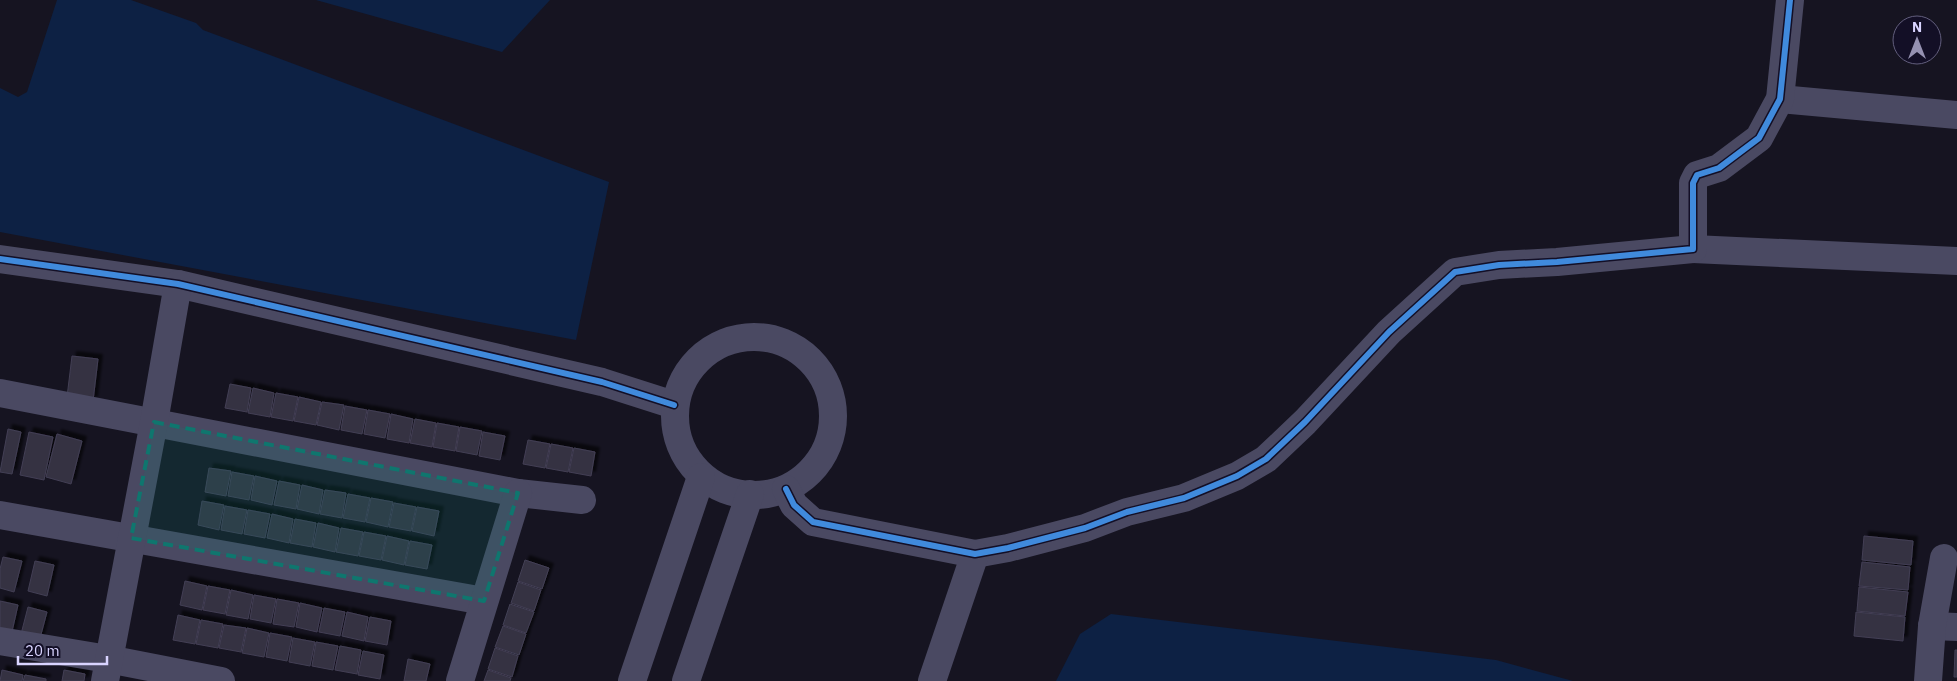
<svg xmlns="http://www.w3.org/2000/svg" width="1957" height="681" font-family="'IBM Plex Sans',sans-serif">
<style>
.water{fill:#0d2144}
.building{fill:#343243;stroke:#433f54;filter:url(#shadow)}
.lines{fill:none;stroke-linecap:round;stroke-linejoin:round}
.minor{stroke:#4a4962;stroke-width:28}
.cycleway-casing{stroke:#130f26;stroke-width:9}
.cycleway{stroke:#408adc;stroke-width:6}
.marked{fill:#0f766e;fill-opacity:0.2;stroke:#0f766e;stroke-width:4;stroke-dasharray:10 6;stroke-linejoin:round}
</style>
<defs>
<filter id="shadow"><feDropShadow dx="4.5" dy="-4.5" stdDeviation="1" flood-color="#0009"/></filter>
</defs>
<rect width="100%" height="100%" fill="#161421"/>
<g class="water">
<polygon points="57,0 131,0 196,23 203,30 609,182 576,340 0,232 0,88 18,97 27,92"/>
<polygon points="316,0 550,0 502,52"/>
<polygon points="1111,614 1496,660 1573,681 1056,681 1080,634"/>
</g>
<g class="building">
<polygon points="72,356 98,359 93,401 67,397"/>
<polygon points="230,384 251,388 247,412 225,408"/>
<polygon points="253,388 274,393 270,417 248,413"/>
<polygon points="276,393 298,397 293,421 271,417"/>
<polygon points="299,397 321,402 316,425 294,421"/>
<polygon points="322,402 344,405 339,430 317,425"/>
<polygon points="345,406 367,410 362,434 341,430"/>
<polygon points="368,410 390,414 385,438 364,434"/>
<polygon points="391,414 413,419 409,443 387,439"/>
<polygon points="415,419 436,423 432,447 410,443"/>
<polygon points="437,423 459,427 455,451 433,447"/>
<polygon points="460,427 482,431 477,455 456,451"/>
<polygon points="8,429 21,432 12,474 0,472"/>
<polygon points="29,432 53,437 44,480 20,475"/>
<polygon points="483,432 505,436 500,460 479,456"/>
<polygon points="57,434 82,441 71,484 46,477"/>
<polygon points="528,440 550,444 545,468 523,464"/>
<polygon points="551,444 573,448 568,472 546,468"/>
<polygon points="574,448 595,452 591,476 569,472"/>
<polygon points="209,468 231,471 226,496 205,492"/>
<polygon points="232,472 254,476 249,500 228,496"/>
<polygon points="255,476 277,481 272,505 251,500"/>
<polygon points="279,481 300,485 296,509 274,505"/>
<polygon points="302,485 323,490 319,514 297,509"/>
<polygon points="325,490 346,493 342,518 320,514"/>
<polygon points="348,494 370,498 365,522 343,518"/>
<polygon points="371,498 393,502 388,527 366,522"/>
<polygon points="202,501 224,505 219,530 198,525"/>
<polygon points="394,503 416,507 411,531 389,527"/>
<polygon points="225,506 247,510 242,534 221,530"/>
<polygon points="417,507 439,511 434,536 412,531"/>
<polygon points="248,510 270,514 265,538 244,534"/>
<polygon points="272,514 293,519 289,543 267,538"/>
<polygon points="295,519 316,523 312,547 290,543"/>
<polygon points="318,523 339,528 335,552 313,547"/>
<polygon points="341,528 363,532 358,556 336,552"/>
<polygon points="364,532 386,536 381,560 359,556"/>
<polygon points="387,536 409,541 404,565 382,560"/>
<polygon points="1864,536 1913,541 1911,565 1862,560"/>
<polygon points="410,541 432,545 427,569 405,565"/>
<polygon points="3,557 22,561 14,592 0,588 0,569"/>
<polygon points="525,560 549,568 542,589 518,581"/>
<polygon points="35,561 54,565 47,596 28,591"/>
<polygon points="1862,562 1910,567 1908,590 1859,586"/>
<polygon points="185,581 207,586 202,610 180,605"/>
<polygon points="518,582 541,590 534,611 511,603"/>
<polygon points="208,586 230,590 225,614 203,610"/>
<polygon points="1859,587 1908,592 1905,616 1857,611"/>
<polygon points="231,590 253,595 248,619 226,615"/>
<polygon points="254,595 276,599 271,623 250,619"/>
<polygon points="277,599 299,603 294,627 273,624"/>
<polygon points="0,601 18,605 11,636 0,633"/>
<polygon points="300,603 322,608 317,632 296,627"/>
<polygon points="510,604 534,612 526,633 503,625"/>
<polygon points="28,607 47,612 39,642 20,638"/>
<polygon points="324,608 345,612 340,636 319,632"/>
<polygon points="347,612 368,617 364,641 342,636"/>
<polygon points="1856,612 1905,617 1903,641 1854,636"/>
<polygon points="178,615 200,620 195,644 173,640"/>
<polygon points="370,617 391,621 387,645 365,641"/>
<polygon points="201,620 223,624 218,648 196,644"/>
<polygon points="224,625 246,628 241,652 219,648"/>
<polygon points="503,626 526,634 519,655 495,647"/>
<polygon points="247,628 269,633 264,657 242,653"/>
<polygon points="270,633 292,637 287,661 266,657"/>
<polygon points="293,638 315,642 310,666 289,662"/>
<polygon points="316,642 338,646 333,670 312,666"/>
<polygon points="340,646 361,650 357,674 335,670"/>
<polygon points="495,648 518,656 512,677 488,669"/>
<polygon points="1955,650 1957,650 1957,677 1954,677"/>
<polygon points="363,651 384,655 380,679 358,675"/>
<polygon points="408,659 430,664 426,681 404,681"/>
<polygon points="2,670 23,675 22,681 0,681"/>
<polygon points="64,670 85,674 84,681 62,681"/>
<polygon points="488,670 511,678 510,681 484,681"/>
<polygon points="25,675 46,679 46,681 23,681"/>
</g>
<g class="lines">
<g class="minor">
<polyline points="1780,99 1957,115"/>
<polyline points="1693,249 1957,261"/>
<polyline points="0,259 178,284 602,382 674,405"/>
<circle cx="754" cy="416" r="79"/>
<polyline points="0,393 518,493 582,500"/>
<polyline points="786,489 794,505 813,522 975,554 1008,548 1085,528 1127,512 1184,498 1237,476 1266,459 1305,422 1389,332 1455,272 1499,265 1557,262 1693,249 1693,183 1697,175 1719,168 1759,138 1780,99 1790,0"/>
<polyline points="0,515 484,601"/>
<polyline points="1932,626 1957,627"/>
<polyline points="0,641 108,659 221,681"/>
<polyline points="105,681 154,422 178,284"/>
<polyline points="460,681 518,493"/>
<polyline points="632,681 701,477"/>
<polyline points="686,681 750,494"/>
<polyline points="932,681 975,554"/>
<polyline points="1928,681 1932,626 1944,558"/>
</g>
<defs>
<g id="cycleway">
<polyline points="0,259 178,284 602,382 674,405"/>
<polyline points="786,489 794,505 813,522 975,554 1008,548 1085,528 1127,512 1184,498 1237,476 1266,459 1305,422 1389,332 1455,272 1499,265 1557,262 1693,249 1693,183 1697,175 1719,168 1759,138 1780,99 1790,0"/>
</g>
</defs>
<use href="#cycleway" class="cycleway-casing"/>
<use href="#cycleway" class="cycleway"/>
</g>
<path class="marked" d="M 154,422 L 518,493 L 484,601 L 131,538 Z"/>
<g transform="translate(1917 40)"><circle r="24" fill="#130f26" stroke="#625e7d"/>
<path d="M0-4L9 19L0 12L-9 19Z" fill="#9591b1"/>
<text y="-8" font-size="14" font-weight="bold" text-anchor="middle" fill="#d9d4ff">N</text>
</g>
<path d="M18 656v8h89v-8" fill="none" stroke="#d9d4ff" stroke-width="2.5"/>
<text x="25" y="656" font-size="15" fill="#d9d4ff" stroke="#130f26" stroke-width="4" paint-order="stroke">20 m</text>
</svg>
